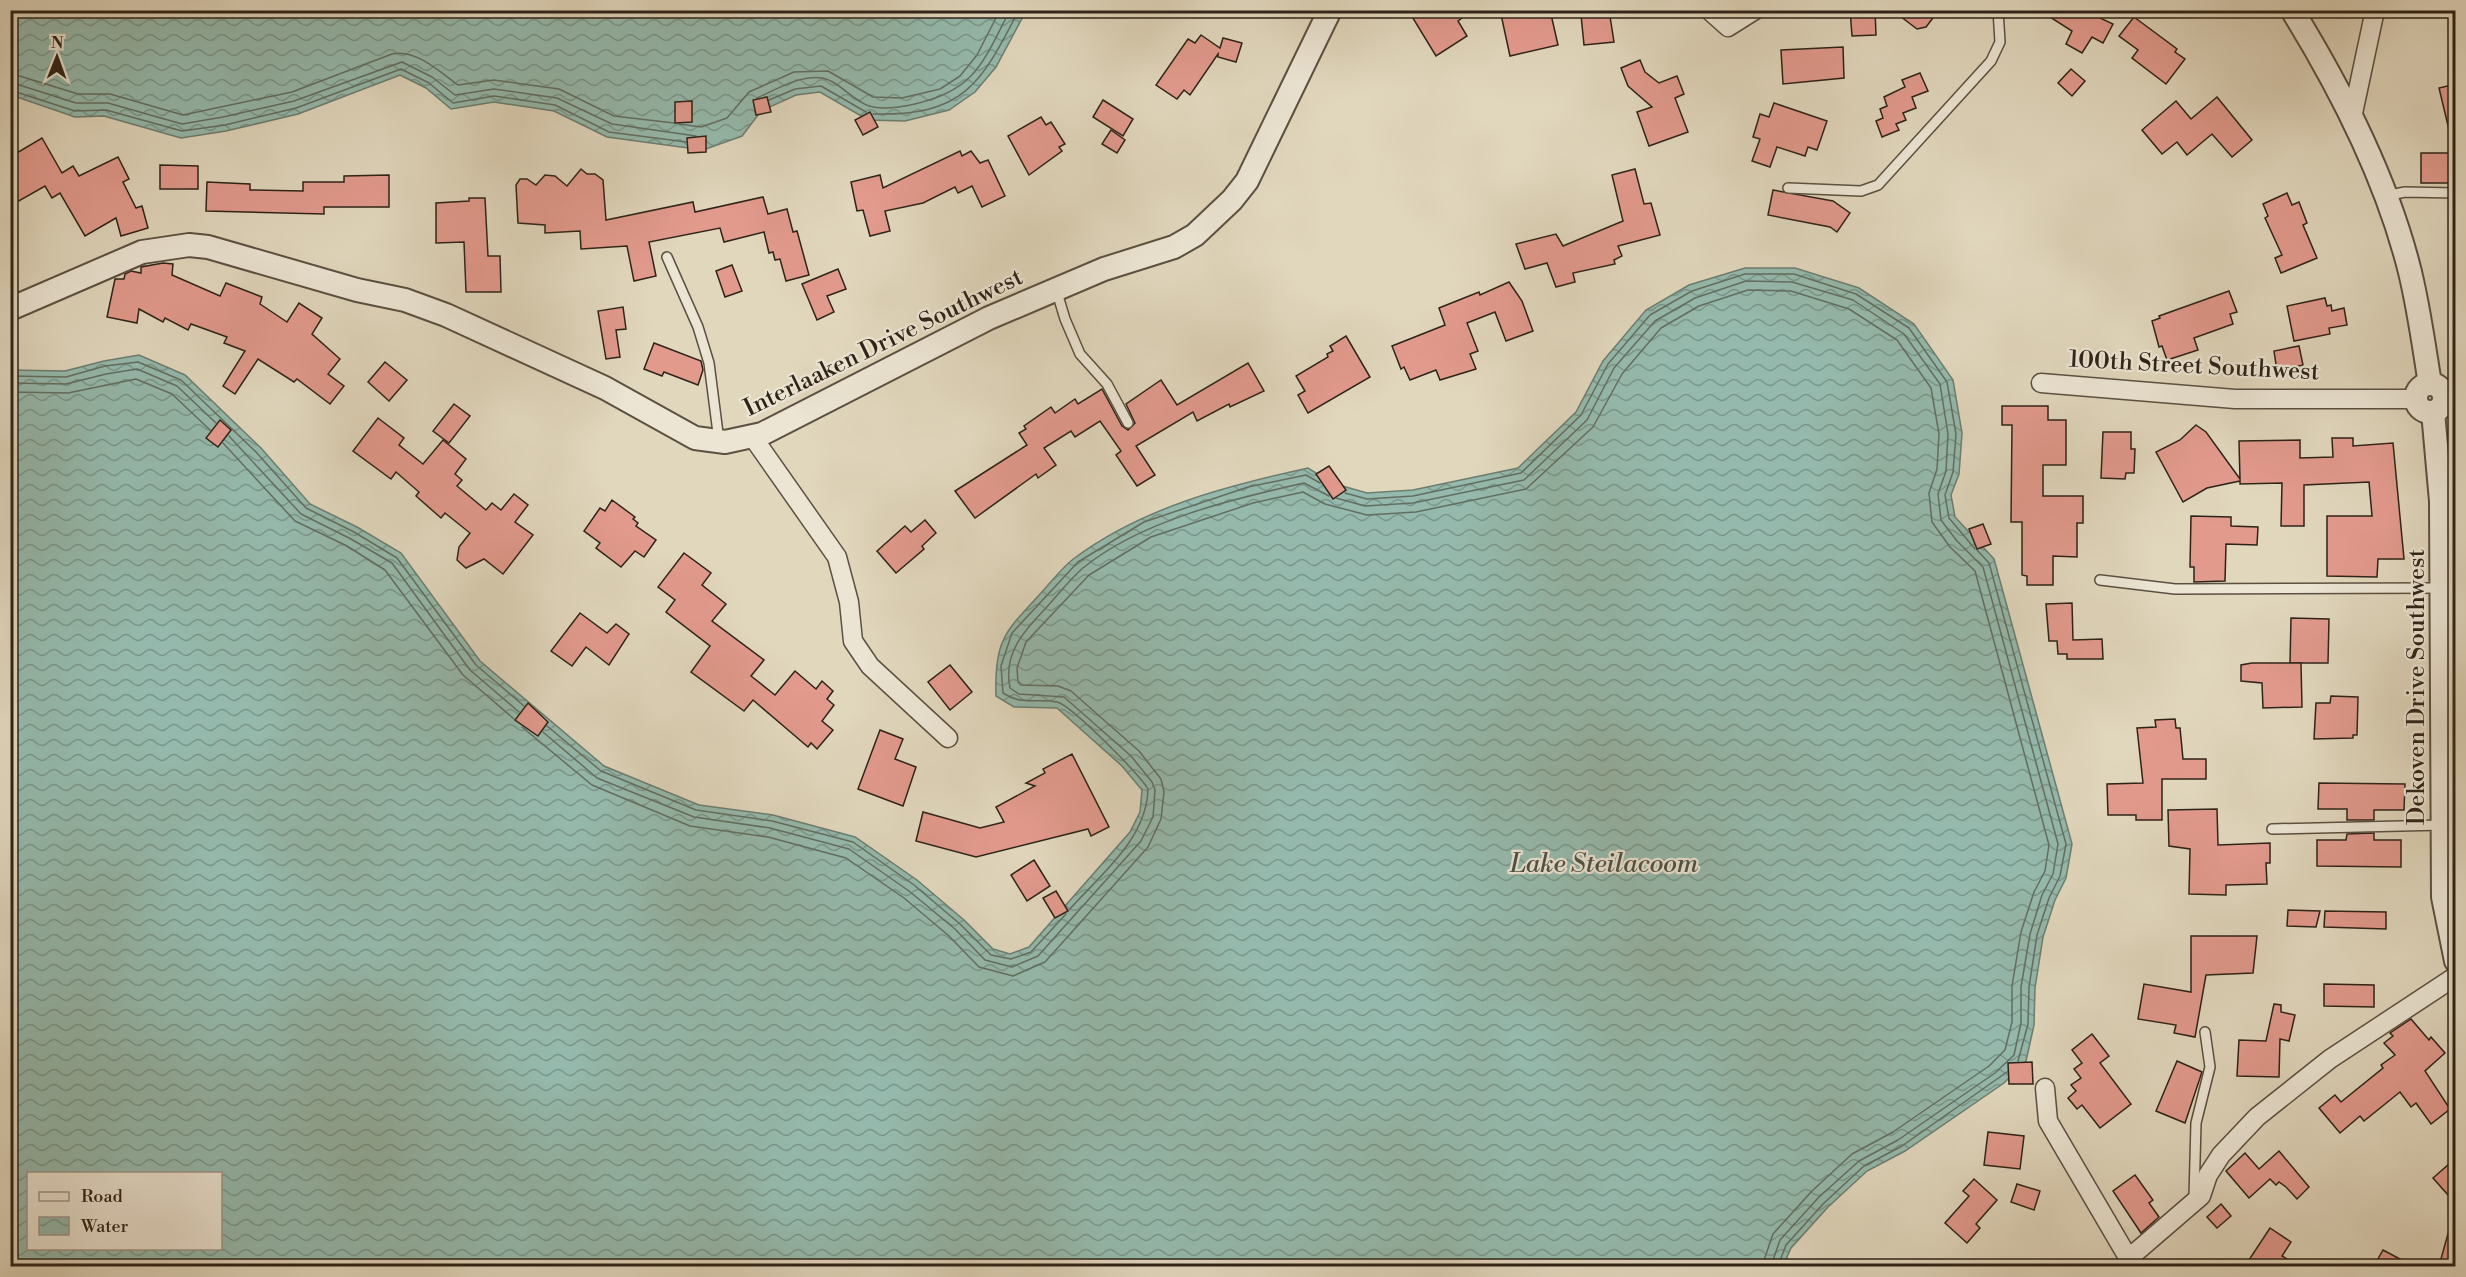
<svg xmlns="http://www.w3.org/2000/svg" width="2466" height="1277" font-family="'Libre Bodoni',serif">
<style>
.water{fill:url(#water-waves);stroke:#6c7e71;stroke-width:1.5;fill-rule:evenodd}
.lines{fill:none;stroke-linecap:round;stroke-linejoin:round}
.shore{stroke:#626e62;stroke-width:1.5}
.building{fill:#e29a8d;stroke:#2e2318;stroke-width:1.5}
.service-casing{stroke:#5b5041;stroke-width:12}
.minor-casing{stroke:#5b5041;stroke-width:21}
.tertiary-casing{stroke:#5b5041;stroke-width:26}
.service{stroke:#ece5d4;stroke-width:9}
.minor{stroke:#ece5d4;stroke-width:18}
.tertiary{stroke:#ece5d4;stroke-width:22}
.labels{text-anchor:middle;stroke-width:4.5;stroke-linejoin:round;paint-order:stroke}
.street-label{font-size:24px;fill:#2e2318;stroke:#ece5d4}
.water-label{font-size:26px;font-style:italic;fill:#4d5045;stroke:#ece5d4}
</style>
<defs>
<pattern id="water-waves" width="16" height="10" patternUnits="userSpaceOnUse" patternTransform="scale(1.5)"><rect width="16" height="10" fill="#95baad"/><path d="M0 5q4-4 8 0t8 0" fill="none" stroke="#7a978c"/></pattern>
</defs>
<rect width="100%" height="100%" fill="#e1d7bd"/>
<filter id="stains"><feTurbulence type="fractalNoise" baseFrequency=".00333" numOctaves="4"/><feColorMatrix values="0 0 0 0 .2 0 0 0 0 .09 0 0 0 0 .02 0 0 0 .5 -.17"/></filter>
<radialGradient id="worn" r=".72"><stop offset=".6" stop-color="#630" stop-opacity="0"/><stop offset="1" stop-color="#630" stop-opacity=".3"/></radialGradient>
<g class="water">
<polygon points="11,11 1026,11 996,67 975,92 949,110 905,121 868,120 820,92 796,95 761,111 742,136 703,150 607,137 554,111 494,102 451,109 426,88 400,75 298,114 226,131 181,138 104,116 75,117 11,95"/>
<path d="M 1745,268 L 1795,268 L 1859,288 L 1914,324 L 1953,380 L 1962,433 L 1959,474 L 1951,495 L 1955,517 L 1994,559 L 2072,844 L 2066,878 L 2055,900 L 2043,937 L 2035,988 L 2034,1025 L 2026,1061 L 2004,1083 L 1905,1151 L 1867,1171 L 1828,1207 L 1791,1248 L 1783,1266 L 11,1266 L 10,370 L 65,371 L 104,361 L 139,355 L 185,375 L 261,448 L 310,504 L 357,527 L 401,553 L 480,661 L 604,766 L 699,805 L 773,815 L 855,837 L 917,880 L 964,920 L 993,949 L 1010,954 L 1029,947 L 1130,832 L 1140,812 L 1142,790 L 1122,766 L 1057,708 L 1014,707 L 996,696 C 994,640 1005,632 1041,593 C 1052,581 1063,566 1076,557 C 1144,507 1227,486 1308,468 L 1332,483 L 1367,493 L 1413,490 L 1518,468 L 1576,412 L 1603,361 L 1646,310 L 1689,285 ZM 28,1174 L 220,1174 L 220,1248 L 28,1248 Z"/>
</g>
<g class="lines">
<g class="shore">
<path d="M 10,73 L 78,94 L 110,94 L 183,115 L 292,92 L 392,54 C 416,49 440,72 458,85 L 494,80 L 559,89 L 614,116 L 674,123"/>
<polyline points="10,82 76,103 108,103 182,124 223,117 294,101 402,62 432,77 455,95 494,89 557,98 612,124 696,136"/>
<polyline points="10,90 75,111 106,110 182,131 225,125 296,108 401,69 429,83 453,103 494,96 555,105 609,132 686,142"/>
<path d="M 757,98 C 777,89 800,75 822,78 C 839,81 853,101 869,106 C 882,110 902,107 915,104 C 976,90 983,62 1010,10"/>
<polyline points="769,100 795,89 821,86 866,112"/>
<path d="M 873,114 C 964,116 980,85 1019,10"/>
<polyline points="679,124 701,127 727,118 749,92 794,72 828,71 873,97 902,98 940,89 960,76 977,55 1000,10"/>
<polyline points="10,376 66,377 105,366 138,362 181,380 256,452 306,508 354,532 397,558 476,665 524,706"/>
<polyline points="10,383 66,384 106,374 137,369 177,386 216,423"/>
<polyline points="10,392 68,393 136,379 172,394 210,430"/>
<polyline points="229,436 301,514 351,539 392,563 470,670 519,712"/>
<polyline points="223,443 295,521 347,546 385,570 463,675 514,719"/>
<polyline points="1345,493 1367,499 1413,496 1521,473 1581,415 1608,364 1650,315 1692,291 1745,274 1794,274 1856,294 1909,328 1947,382 1956,434 1953,472 1945,495 1949,518 1975,549"/>
<polyline points="1336,498 1365,506 1413,503 1524,480 1587,420 1614,368 1655,321 1695,298 1746,281 1792,282 1853,300 1904,334 1940,384 1948,434 1946,471 1938,494 1941,520 1957,541 1983,567 2058,844 2053,874 2042,895 2030,934 2021,987 2021,1023 2014,1055 1995,1073 1898,1140 1859,1161 1819,1197 1780,1240 1771,1266"/>
<polyline points="1977,550 1989,563 2066,844 2060,876 2049,898 2037,935 2029,987 2028,1024 2018,1061"/>
<polyline points="547,726 601,771 696,810 772,821 853,842 914,885 960,924 991,955 1011,959 1031,952 1066,914"/>
<polyline points="522,727 592,785 690,826 768,837 846,858 904,898 949,936 979,967 1013,976 1045,962 1148,847 1161,819 1164,792 1161,779 1139,751 1071,691 1058,686 1021,685 1018,682 1017,668 1026,642 1089,575 1151,537 1253,503 1303,492 1325,504 1367,515 1416,512 1526,489 1593,427 1622,374 1661,328 1699,306 1748,290 1791,291 1849,309 1897,340 1931,388 1939,434 1937,469 1929,493 1932,522 1950,547 1975,571 2049,845 2045,871 2034,892 2021,932 2012,986 2012,1022 2005,1050 1989,1066 1893,1132 1852,1154 1812,1191 1773,1234 1762,1266"/>
<path d="M 543,732 L 597,778 L 694,817 L 770,828 L 849,849 L 909,891 L 955,929 L 985,960 L 1012,967 L 1038,956 L 1141,841 L 1153,817 L 1155,790 L 1152,782 L 1131,756 L 1064,697 L 1019,694 L 1010,688 C 1003,654 1023,632 1045,609 C 1057,596 1069,580 1083,568 C 1140,521 1232,499 1304,483 L 1329,496"/>
<path d="M 1069,910 C 1100,875 1147,839 1148,789 C 1139,774 1071,705 1057,702 C 1035,698 1023,706 1003,693 L 1001,666 L 1012,633 L 1078,562 L 1144,522 L 1248,487 L 1306,475 L 1320,483"/>
<polyline points="1778,1266 1786,1245 1824,1203 1864,1166 1902,1146 2007,1072"/>
</g>
</g>
<g class="building">
<polygon points="1408,10 1473,10 1458,21 1467,36 1436,56"/>
<polygon points="1500,10 1550,10 1558,45 1510,56"/>
<polygon points="1585,10 1609,10 1614,42 1584,45 1581,15 1586,15"/>
<polygon points="1850,10 1875,10 1876,35 1852,36"/>
<polygon points="1892,10 1939,10 1926,27 1917,29"/>
<polygon points="2039,10 2104,10 2100,18 2113,24 2103,43 2092,37 2082,53 2066,44 2072,31"/>
<polygon points="2134,17 2177,49 2175,52 2185,59 2166,84 2132,58 2138,50 2119,36"/>
<polygon points="1201,35 1220,48 1223,38 1242,43 1236,62 1218,57 1218,54 1190,95 1184,90 1177,99 1156,85 1188,39 1195,43"/>
<polygon points="1843,47 1844,78 1783,84 1781,50"/>
<polygon points="1640,60 1645,72 1659,83 1677,76 1684,94 1675,98 1688,132 1649,146 1637,112 1652,107 1628,86 1621,68"/>
<polygon points="2071,69 2085,81 2072,96 2058,83"/>
<polygon points="1920,73 1928,91 1912,97 1916,108 1903,113 1906,120 1896,124 1899,130 1882,137 1876,121 1883,118 1880,109 1887,106 1884,97 1905,87 1902,80"/>
<polygon points="2456,84 2456,133 2450,134 2439,88"/>
<polygon points="767,97 771,112 756,115 753,100"/>
<polygon points="2217,97 2252,140 2232,157 2212,134 2187,155 2177,142 2162,154 2142,130 2176,101 2191,119"/>
<polygon points="1103,100 1133,119 1123,136 1093,117"/>
<polygon points="692,101 692,122 675,123 675,102"/>
<polygon points="1774,103 1827,121 1817,150 1808,147 1805,156 1777,147 1770,167 1752,161 1760,139 1753,137 1760,114 1769,117"/>
<polygon points="870,112 878,127 863,135 855,120"/>
<polygon points="1041,117 1046,125 1051,122 1065,144 1059,147 1062,151 1029,175 1008,136"/>
<polygon points="1111,130 1125,140 1117,153 1102,144"/>
<polygon points="706,136 706,152 688,153 687,138"/>
<polygon points="42,138 62,173 73,166 79,176 118,157 129,179 123,182 136,208 142,206 148,228 121,236 116,218 85,236 60,193 52,198 45,186 10,206 10,157"/>
<polygon points="960,151 962,156 971,151 980,163 988,160 1005,196 982,207 972,186 958,193 955,187 923,203 885,211 890,231 870,236 863,210 857,211 851,182 880,175 883,188"/>
<rect x="2421" y="153" width="35" height="30"/>
<polygon points="160,165 198,166 198,189 160,189"/>
<polygon points="581,169 587,174 595,174 603,180 606,220 693,202 695,212 763,197 768,214 787,209 793,232 797,231 809,275 786,281 780,259 775,260 773,252 769,253 764,232 724,242 720,228 649,242 656,276 634,281 627,246 581,249 580,231 545,233 545,225 518,223 516,185 520,179 527,179 536,185 545,175 555,176 567,186"/>
<polygon points="1635,169 1644,204 1651,203 1660,235 1618,246 1622,256 1614,260 1615,264 1573,273 1575,282 1556,287 1547,263 1525,269 1516,244 1556,234 1563,246 1623,221 1612,175"/>
<polygon points="389,175 389,207 324,207 324,214 206,211 207,182 250,184 250,190 303,191 303,182 344,182 344,176"/>
<polygon points="1773,190 1833,201 1850,213 1837,232 1830,227 1768,215"/>
<polygon points="2287,193 2292,205 2299,202 2307,223 2303,225 2317,258 2281,273 2275,258 2282,255 2265,218 2268,216 2263,204"/>
<polygon points="469,198 485,198 488,256 500,256 501,292 466,292 464,242 436,243 436,203 469,201"/>
<polygon points="163,263 173,264 172,275 220,296 226,283 262,297 260,304 287,322 299,303 322,318 312,334 340,359 328,374 344,386 330,404 297,379 294,382 258,359 235,394 223,386 245,351 224,343 227,337 191,324 188,330 165,318 163,322 139,309 137,323 107,317 115,279 124,279 125,274 131,271 141,273 141,267"/>
<polygon points="732,265 742,291 725,297 716,271"/>
<polygon points="838,269 846,289 827,296 834,312 817,320 802,284"/>
<polygon points="1509,282 1522,301 1533,331 1506,341 1495,312 1467,323 1478,351 1470,354 1476,369 1440,380 1436,370 1410,380 1404,367 1401,369 1392,346 1445,325 1439,308 1479,292 1480,295"/>
<polygon points="2229,291 2237,312 2230,314 2233,324 2194,338 2198,350 2167,360 2162,346 2159,347 2152,321 2160,318 2159,316"/>
<polygon points="2325,298 2327,306 2331,305 2332,311 2344,308 2347,325 2329,328 2330,334 2294,341 2287,306"/>
<polygon points="623,307 626,329 616,330 620,357 606,359 598,311"/>
<polygon points="1346,336 1370,377 1308,413 1298,395 1305,391 1296,376 1328,357 1327,354 1333,351 1330,346"/>
<polygon points="654,343 701,361 703,370 698,385 664,372 662,376 644,369"/>
<polygon points="2299,346 2303,365 2277,371 2274,351"/>
<polygon points="385,362 407,380 389,401 368,382"/>
<polygon points="1248,363 1264,391 1230,407 1229,404 1197,421 1193,412 1136,446 1155,475 1137,486 1116,455 1121,451 1100,421 1075,437 1071,431 1044,448 1056,465 1038,478 1036,474 975,518 955,491 1027,445 1019,433 1026,429 1024,426 1051,407 1055,413 1075,399 1078,404 1102,389 1122,426 1128,430 1135,423 1126,404 1161,380 1177,405"/>
<polygon points="454,404 470,416 449,443 433,431"/>
<polygon points="2002,406 2048,406 2048,420 2066,420 2066,465 2043,465 2043,496 2083,496 2083,523 2077,523 2077,557 2053,556 2053,585 2027,585 2027,576 2022,575 2022,522 2011,522 2012,425 2002,425"/>
<polygon points="378,418 404,438 399,445 423,464 443,440 466,459 455,474 462,480 457,486 486,510 492,503 501,510 514,494 528,505 515,522 533,535 503,574 484,559 466,568 457,560 459,547 470,533 445,513 441,518 416,496 419,492 396,472 391,479 353,451"/>
<polygon points="220,420 231,430 218,447 206,438"/>
<polygon points="2196,425 2206,432 2240,479 2239,441 2300,440 2300,458 2333,457 2332,438 2353,438 2353,446 2393,443 2404,559 2378,559 2377,577 2327,576 2327,516 2372,516 2369,482 2304,485 2304,526 2281,526 2282,483 2240,484 2240,481 2207,488 2183,502 2156,452 2180,440"/>
<polygon points="2103,432 2131,432 2131,449 2135,449 2134,473 2126,473 2125,479 2101,478"/>
<polygon points="1329,466 1346,490 1333,499 1316,474"/>
<polygon points="612,500 635,517 633,519 638,523 636,526 656,540 644,557 635,551 621,567 596,548 600,543 584,531 600,508 605,511"/>
<polygon points="2191,516 2231,517 2231,526 2258,527 2257,545 2226,544 2225,581 2194,582 2194,567 2190,567"/>
<polygon points="925,520 936,533 922,546 924,549 896,573 877,551 905,526 911,532"/>
<polygon points="1983,524 1991,544 1977,549 1969,529"/>
<polygon points="684,553 711,573 702,585 726,604 712,621 764,660 751,676 775,695 795,671 816,689 822,681 833,691 827,699 834,705 822,721 833,730 817,749 811,743 808,747 753,700 744,711 691,672 710,646 666,612 675,600 658,587"/>
<polygon points="2072,603 2073,640 2102,639 2103,659 2067,659 2067,654 2058,654 2057,641 2049,641 2046,604"/>
<polygon points="580,613 607,633 616,624 629,634 609,665 586,647 572,666 551,651"/>
<polygon points="2291,618 2329,619 2328,663 2290,663"/>
<polygon points="2252,663 2301,663 2302,707 2263,708 2262,683 2241,681 2241,665"/>
<polygon points="950,665 972,692 950,710 928,682"/>
<polygon points="2331,696 2358,697 2357,735 2353,735 2353,738 2314,739 2316,703 2330,703"/>
<polygon points="528,703 548,722 538,736 515,720"/>
<polygon points="2175,719 2176,728 2180,728 2183,759 2206,759 2206,779 2162,779 2162,820 2136,820 2136,815 2108,815 2107,784 2143,783 2137,728 2156,727 2155,720"/>
<polygon points="880,730 903,739 895,759 916,767 903,806 858,789"/>
<polygon points="1072,754 1109,827 1091,836 1088,829 976,857 916,841 923,812 980,828 1004,822 996,807 1035,786 1026,783 1045,773 1043,769"/>
<polygon points="2319,783 2405,784 2404,810 2374,810 2374,820 2347,820 2347,809 2318,809"/>
<polygon points="2217,809 2218,845 2270,843 2270,863 2266,863 2267,884 2226,885 2226,895 2189,894 2190,849 2169,846 2168,810"/>
<polygon points="2374,833 2374,840 2401,840 2401,867 2317,866 2317,840 2346,840 2347,834"/>
<polygon points="1034,860 1050,886 1027,901 1011,875"/>
<polygon points="1056,891 1068,911 1055,918 1043,898"/>
<polygon points="2288,910 2320,911 2316,927 2287,926"/>
<polygon points="2325,911 2386,912 2386,929 2324,927"/>
<polygon points="2191,936 2257,936 2253,973 2206,975 2195,1037 2174,1033 2176,1025 2138,1019 2144,984 2191,992"/>
<polygon points="2324,984 2374,985 2374,1007 2324,1006"/>
<polygon points="2274,1004 2281,1005 2281,1012 2295,1015 2289,1041 2280,1039 2279,1077 2237,1076 2239,1040 2266,1041"/>
<polygon points="2411,1019 2429,1040 2431,1037 2445,1053 2425,1071 2450,1109 2431,1124 2416,1103 2411,1107 2400,1092 2364,1121 2360,1116 2340,1133 2319,1108 2335,1095 2341,1102 2383,1068 2381,1065 2395,1055 2384,1043 2393,1036 2390,1033"/>
<polygon points="2092,1034 2109,1056 2100,1063 2131,1104 2100,1128 2082,1105 2077,1109 2068,1098 2076,1091 2071,1085 2081,1078 2074,1069 2082,1063 2072,1050"/>
<polygon points="2177,1061 2202,1072 2185,1123 2156,1111"/>
<polygon points="2032,1062 2033,1084 2009,1084 2008,1063"/>
<polygon points="1988,1132 2024,1136 2020,1169 1984,1165"/>
<polygon points="2279,1151 2309,1187 2297,1199 2286,1187 2279,1182 2276,1185 2270,1179 2249,1198 2226,1171 2245,1153 2259,1169"/>
<polygon points="2456,1158 2456,1204 2433,1178"/>
<polygon points="2135,1175 2153,1200 2149,1203 2159,1217 2141,1233 2113,1191"/>
<polygon points="1974,1179 1997,1200 1976,1224 1980,1228 1967,1243 1945,1223 1969,1196 1963,1191"/>
<polygon points="2017,1184 2040,1191 2034,1210 2011,1202"/>
<polygon points="2221,1204 2231,1216 2217,1228 2207,1217"/>
<polygon points="2451,1223 2456,1224 2456,1266 2439,1266"/>
<polygon points="2270,1228 2291,1242 2282,1256 2299,1266 2245,1266"/>
<polygon points="2383,1250 2413,1266 2374,1266"/>
</g>
<g class="lines">
<defs>
<g id="service">
<polyline points="1788,188 1861,191 1878,185 1991,61 2000,42 1998,10"/>
<polyline points="2385,196 2405,192 2456,193"/>
<polyline points="667,257 698,327 709,363 719,441"/>
<polyline points="1056,289 1065,319 1080,354 1107,384 1128,423"/>
<polyline points="2100,580 2175,589 2441,588"/>
<polyline points="2272,829 2443,825"/>
<polyline points="2194,1197 2196,1123 2210,1067 2205,1032"/>
</g>
<g id="minor">
<polyline points="1709,10 1728,27 1755,10"/>
<polyline points="2352,118 2375,10"/>
<polyline points="2041,383 2235,399 2416,399"/>
<polyline points="752,436 837,557 849,602 853,641 870,666 948,738"/>
<polyline points="2045,1088 2048,1121 2133,1266"/>
<polyline points="2129,1258 2201,1196 2208,1175 2221,1155 2257,1117 2330,1059 2456,976"/>
</g>
<g id="tertiary">
<path d="M 2292,10 C 2342,91 2387,179 2410,272 C 2419,309 2424,347 2430,384"/>
<polyline points="10,309 142,252 189,245 208,247 357,290 405,300 446,315 605,388 695,438 725,442 762,434 989,318 1104,269 1174,247 1195,235 1232,200 1247,181 1330,10"/>
<circle cx="2430" cy="398" r="14"/>
<polyline points="2433,412 2441,501 2443,897 2456,961"/>
</g>
</defs>
<use href="#service" class="service-casing"/>
<use href="#minor" class="minor-casing"/>
<use href="#tertiary" class="tertiary-casing"/>
<use href="#service" class="service"/>
<use href="#minor" class="minor"/>
<use href="#tertiary" class="tertiary"/>
</g>
<g class="labels">
<g class="street-label">
<text transform="translate(883 342) rotate(-26)" y="8">Interlaaken Drive Southwest</text>
<text transform="translate(2194 365) rotate(3)" y="8">100th Street Southwest</text>
<text transform="translate(2416 687) rotate(-90)" y="8">Dekoven Drive Southwest</text>
</g>
<g class="water-label">
<text x="1604" y="872">Lake Steilacoom</text>
</g>
</g>
<rect width="2466" height="1277" fill="none" stroke="#e1d7bd" stroke-width="36"/>
<rect x="12" y="12" width="2442" height="1253" fill="none" stroke="#2e2318" stroke-width="3"/>
<rect x="18" y="18" width="2430" height="1241" fill="none" stroke="#2e2318" stroke-width="1.5"/>
<rect x="27" y="1172" width="195" height="78" fill="#ece5d4" stroke="#a09789" stroke-width="1.5"/>
<rect x="39" y="1192" width="30" height="9" fill="#ece5d4" stroke="#a09789" stroke-width="1.5"/>
<text x="81" y="1202" font-size="18" fill="#2e2318">Road</text>
<rect x="39" y="1217" width="30" height="18" fill="url(#water-waves)" stroke="#a09789" stroke-width="1.5"/>
<text x="81" y="1232" font-size="18" fill="#2e2318">Water</text>
<g transform="translate(57 57) rotate(1)" stroke="#ece5d4" stroke-width="4.5" paint-order="stroke">
<path d="M0-4.5L10 22L0 15L-10 22Z" fill="#2e2318"/>
<text y="-9" font-size="16" font-weight="bold" text-anchor="middle" fill="#2e2318">N</text>
</g>
<rect width="100%" height="100%" filter="url(#stains)"/>
<rect width="100%" height="100%" fill="url(#worn)"/>
</svg>
